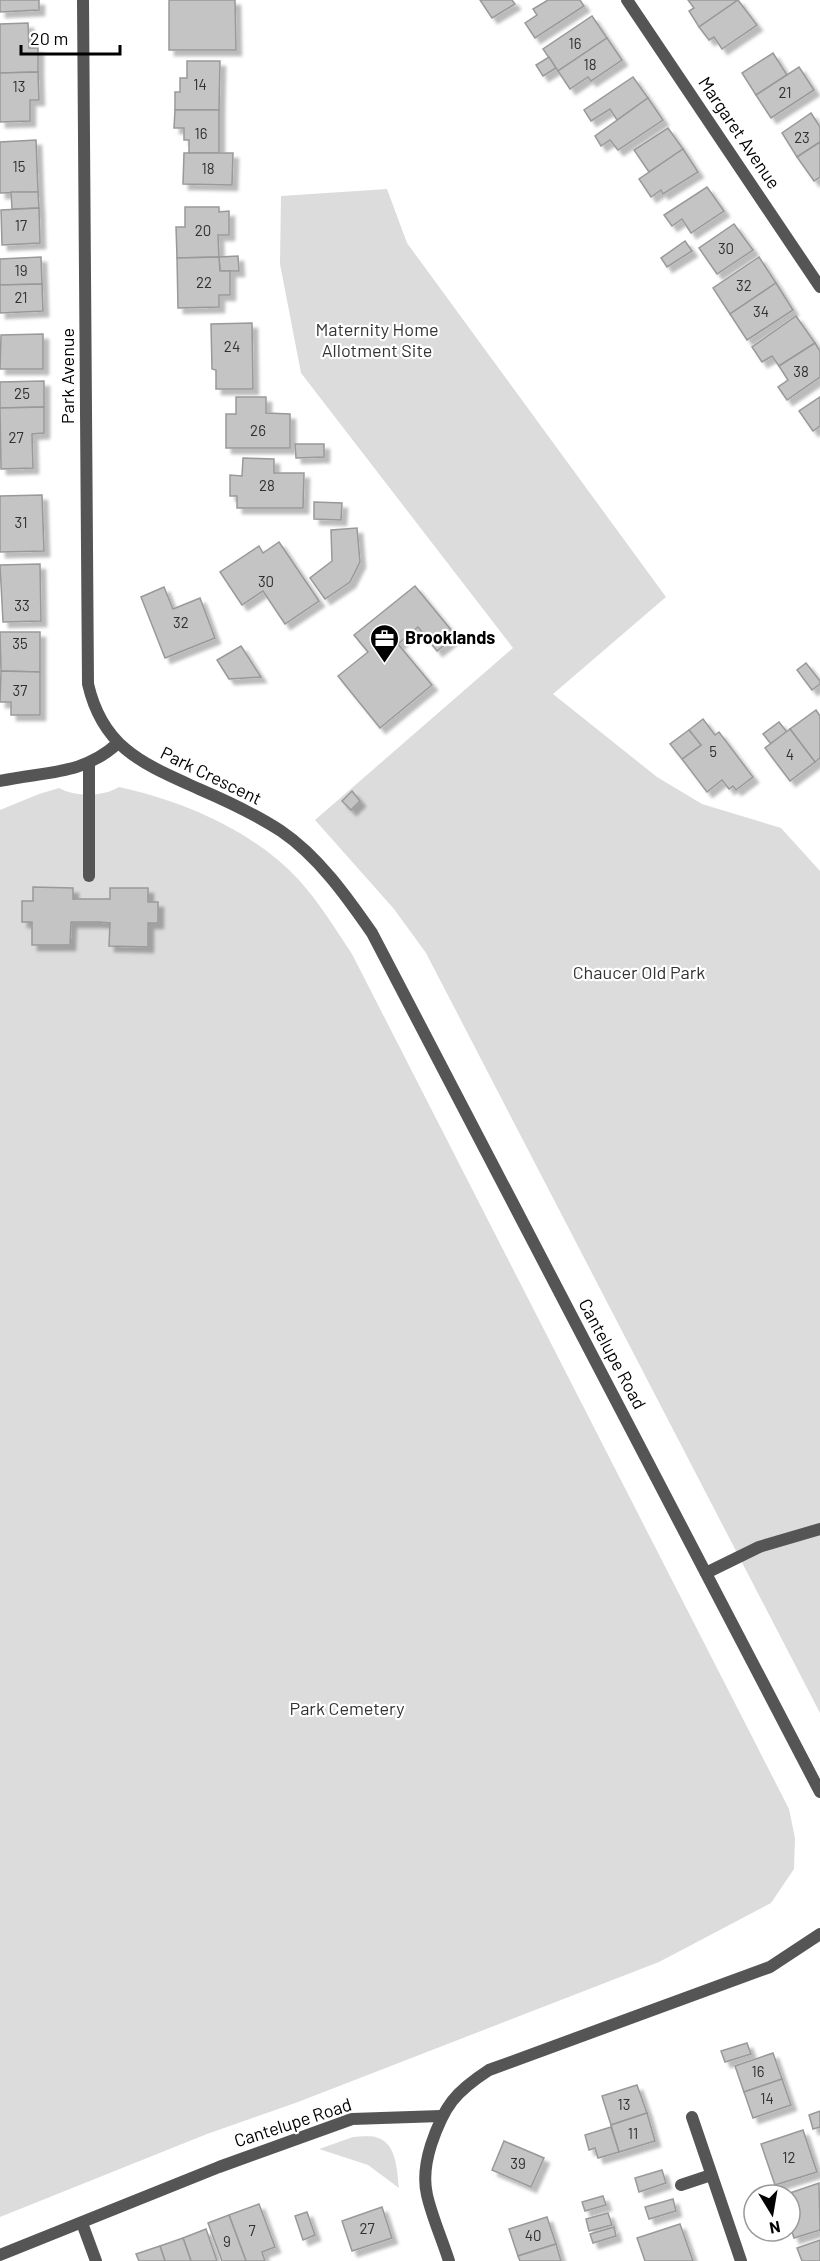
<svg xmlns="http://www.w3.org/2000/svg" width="820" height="2261" font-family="Barlow,sans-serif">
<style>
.green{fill:#dcdcdc}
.building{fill:#c4c4c4;stroke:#999;stroke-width:1.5;filter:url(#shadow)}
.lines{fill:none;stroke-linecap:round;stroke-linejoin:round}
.service{stroke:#555;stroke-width:12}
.minor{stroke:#555;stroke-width:12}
.tertiary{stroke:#555;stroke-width:12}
.labels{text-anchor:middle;stroke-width:4.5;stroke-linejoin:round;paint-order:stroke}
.number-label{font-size:15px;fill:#313131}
.street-label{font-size:18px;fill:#000;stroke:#fff}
.park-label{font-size:18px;fill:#333;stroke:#fff}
.poi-label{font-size:18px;font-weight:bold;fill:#000;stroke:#fff;text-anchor:start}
</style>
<defs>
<filter id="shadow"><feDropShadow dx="5.5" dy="5.5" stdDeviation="1.5" flood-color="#0004"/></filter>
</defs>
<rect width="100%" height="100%" fill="#fff"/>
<g class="green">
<polygon points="387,189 407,243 666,597 553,694 657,777 702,804 781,828 820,871 820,1713 426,953 394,909 315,820 513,648 301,373 280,264 281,196"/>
<path d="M 119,787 C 183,801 252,830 298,879 C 318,901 335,928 352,954 L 789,1809 L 795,1838 L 794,1869 L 771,1903 L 659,1962 L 298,2102 L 207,2134 L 0,2217 L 0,810 L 39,794 L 59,788 C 75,797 103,797 119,787 Z"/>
<path d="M 353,2137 C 360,2137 371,2135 378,2138 C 397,2144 397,2172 399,2188 L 368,2165 L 319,2149 Z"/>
</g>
<g class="building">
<polygon points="0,0 39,0 39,10 0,12"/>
<polygon points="169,0 235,0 236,50 169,50"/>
<polygon points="480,0 512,0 515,4 492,18"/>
<polygon points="548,0 580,0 584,6 535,38 525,23 537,15 533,9"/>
<polygon points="688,0 738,0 699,27 689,11 694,8"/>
<polygon points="738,0 757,25 722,49 714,37 709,40 699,27"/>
<polygon points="592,16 607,38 558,71 543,49"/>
<polygon points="28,23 29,48 38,48 38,72 0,73 0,24"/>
<polygon points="607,38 622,60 591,81 588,77 570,89 558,71"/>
<polygon points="773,53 787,75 756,95 742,73"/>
<polygon points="549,57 556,68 543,76 536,65"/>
<polygon points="187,61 220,61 219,110 175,110 175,92 180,92 180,78 187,78"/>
<polygon points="799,67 814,90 771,118 756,95"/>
<polygon points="38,72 39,100 30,100 30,121 0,122 0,73"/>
<polygon points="633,77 648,98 617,120 610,109 591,121 584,110"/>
<polygon points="648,98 663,120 618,150 610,140 601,146 595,136"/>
<polygon points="175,110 219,110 219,153 189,153 189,140 184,140 184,128 174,128"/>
<polygon points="811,113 820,127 820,142 797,157 782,133"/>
<polygon points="668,128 683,149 649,172 634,150"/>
<polygon points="36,140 38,192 0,193 0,142"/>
<polygon points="820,142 820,177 814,181 797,157"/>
<polygon points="683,149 698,172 663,194 661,190 651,197 639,179"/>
<polygon points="184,153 233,153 232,185 183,184"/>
<polygon points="707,187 724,211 691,233 682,219 672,226 664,215"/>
<polygon points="11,192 38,192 39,208 12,209"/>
<polygon points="185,207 219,207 219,212 229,211 229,235 218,235 219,257 177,258 176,227 185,227"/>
<polygon points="39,208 40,243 2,245 1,210"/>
<polygon points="734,224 753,250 717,274 699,248"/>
<polygon points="685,241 692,251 667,267 661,258"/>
<polygon points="238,256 239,271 220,271 219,257"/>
<polygon points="41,257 42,284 0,285 0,259"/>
<polygon points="219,257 220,271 230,271 230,295 219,295 219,307 178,308 177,258"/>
<polygon points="759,257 776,283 730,314 713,288"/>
<polygon points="776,283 793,310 747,340 730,314"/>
<polygon points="42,284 43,311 0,313 0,285"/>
<polygon points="796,316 815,343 779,366 772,356 762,362 752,347"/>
<polygon points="252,323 253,389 216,389 216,370 212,369 211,324"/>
<polygon points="43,334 43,369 0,369 1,335"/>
<polygon points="815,343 820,351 820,377 787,400 778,387 788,380 779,366"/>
<polygon points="44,381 44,407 0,408 0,382"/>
<polygon points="236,397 266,397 266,413 290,414 290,448 226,448 226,414 236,414"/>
<polygon points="820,397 820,426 813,431 799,411"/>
<polygon points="44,407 44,433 32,434 33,468 1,469 0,408"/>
<polygon points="295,444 324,444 324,457 296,458"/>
<polygon points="243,458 274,459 274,473 304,473 303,508 237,508 237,496 230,496 230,475 242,476"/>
<polygon points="42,495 44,551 0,552 0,496"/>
<polygon points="314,502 342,503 341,520 314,519"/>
<polygon points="357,528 360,562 350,582 325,599 310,578 332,561 331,530"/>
<polygon points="279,542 319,601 285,624 263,591 242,605 220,572 259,546 263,553"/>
<polygon points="40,564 41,621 3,622 0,565"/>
<polygon points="415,586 456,636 437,651 418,627 398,644 432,685 380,728 338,676 368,652 354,635"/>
<polygon points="164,587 173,609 200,598 215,638 165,658 141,597"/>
<polygon points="0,632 40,632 40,672 1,671"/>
<polygon points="241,646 261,677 229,679 217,660"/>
<polygon points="806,663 820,681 820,684 812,690 797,670"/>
<polygon points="1,671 40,672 40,715 11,715 11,702 0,702"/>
<polygon points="816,710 820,716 820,758 815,762 790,729"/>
<polygon points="703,719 715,735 719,732 753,777 736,790 733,786 729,789 722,780 707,792 682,759 701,745 689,730"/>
<polygon points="779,722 787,732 771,744 763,734"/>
<polygon points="790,729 815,762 790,781 765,748"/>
<polygon points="689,730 701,745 682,759 670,744"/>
<polygon points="352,791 360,801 351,810 342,801"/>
<polygon points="33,887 73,888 73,899 110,899 110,888 148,888 148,902 158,902 158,923 148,923 148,947 109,946 110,923 98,922 71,922 70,945 32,945 32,922 22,922 22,901 33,901"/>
<polygon points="747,2043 751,2054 725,2062 721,2051"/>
<polygon points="773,2053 782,2079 744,2092 735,2066"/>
<polygon points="782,2079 791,2105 753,2118 744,2092"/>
<polygon points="637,2085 647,2113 611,2125 602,2096"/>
<polygon points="820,2111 820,2127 813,2129 809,2115"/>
<polygon points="647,2113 655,2141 619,2152 611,2125"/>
<polygon points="611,2127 619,2152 598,2158 595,2148 589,2150 585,2135"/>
<polygon points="803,2130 817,2172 775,2185 761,2144"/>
<polygon points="504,2141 544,2158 531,2187 492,2170"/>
<polygon points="662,2170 666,2183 639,2192 635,2178"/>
<polygon points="819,2183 820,2230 794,2238 790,2226 790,2195 784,2195"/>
<polygon points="603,2196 606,2205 585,2211 582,2202"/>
<polygon points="673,2199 676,2211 649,2219 645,2207"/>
<polygon points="259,2204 275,2247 262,2252 265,2261 246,2261 229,2215"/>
<polygon points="382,2207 392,2238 352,2251 342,2221"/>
<polygon points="307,2212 315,2235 303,2240 295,2216"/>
<polygon points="608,2213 612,2225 589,2231 586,2219"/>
<polygon points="229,2215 246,2261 222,2261 208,2223"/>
<polygon points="547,2217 556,2244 518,2256 509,2229"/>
<polygon points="680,2224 693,2261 645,2261 637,2238"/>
<polygon points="614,2227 616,2236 593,2243 590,2234"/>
<polygon points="206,2229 217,2261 191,2261 183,2238"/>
<polygon points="183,2238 191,2261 165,2261 160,2246"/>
<polygon points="820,2240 820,2261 802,2261 797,2248"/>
<polygon points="556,2244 561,2261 520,2261 518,2256"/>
<polygon points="160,2246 165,2261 139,2261 136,2254"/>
</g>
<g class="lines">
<g class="service">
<polyline points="89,876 89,764"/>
<polyline points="706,1573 759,1547 820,1529"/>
</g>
<g class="minor">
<polyline points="627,0 820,287"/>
<path d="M 0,781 C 45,771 82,776 118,743"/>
<polyline points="692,2117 741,2261"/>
<polyline points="681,2185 711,2175"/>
<polyline points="82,2223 96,2261"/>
<polyline points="0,2255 219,2167 352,2119 441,2116"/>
</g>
<g class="tertiary">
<path d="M 83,0 L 88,684 C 103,749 144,764 199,789 C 227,801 255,814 281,831 C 318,856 347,897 372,933 L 820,1792"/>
<path d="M 449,2261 C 442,2239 432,2217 427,2195 C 423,2178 426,2161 431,2145 C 444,2106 455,2092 489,2070 L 770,1967 L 820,1934"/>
</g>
</g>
<defs>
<symbol id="office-pin" viewBox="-11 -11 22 30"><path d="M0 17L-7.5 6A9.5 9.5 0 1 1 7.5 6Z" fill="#000" stroke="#fff"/><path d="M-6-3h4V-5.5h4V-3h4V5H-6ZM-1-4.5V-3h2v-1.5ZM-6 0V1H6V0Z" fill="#fff"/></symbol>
</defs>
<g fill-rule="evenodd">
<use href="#office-pin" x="368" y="622" width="33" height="45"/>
</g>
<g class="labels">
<g class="number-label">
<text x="575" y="49">16</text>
<text x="590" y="70">18</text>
<text x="200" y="90">14</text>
<text x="19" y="92">13</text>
<text x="785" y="98">21</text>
<text x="201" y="139">16</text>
<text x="802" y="143">23</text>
<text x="19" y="172">15</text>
<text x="208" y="174">18</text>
<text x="21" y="231">17</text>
<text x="203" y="236">20</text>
<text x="726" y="254">30</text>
<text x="21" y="276">19</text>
<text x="204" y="288">22</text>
<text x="744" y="291">32</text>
<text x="21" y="303">21</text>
<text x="761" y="317">34</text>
<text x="232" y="352">24</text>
<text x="801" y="377">38</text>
<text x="22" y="399">25</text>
<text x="258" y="436">26</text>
<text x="16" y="443">27</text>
<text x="267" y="491">28</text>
<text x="21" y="528">31</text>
<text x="266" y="587">30</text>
<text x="22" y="611">33</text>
<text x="181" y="628">32</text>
<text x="20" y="649">35</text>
<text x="20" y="696">37</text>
<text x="713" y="757">5</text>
<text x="790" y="760">4</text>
<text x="758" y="2077">16</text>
<text x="767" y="2104">14</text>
<text x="624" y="2110">13</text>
<text x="633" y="2139">11</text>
<text x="789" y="2163">12</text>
<text x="518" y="2169">39</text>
<text x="367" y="2234">27</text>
<text x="252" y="2236">7</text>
<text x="533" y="2241">40</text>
<text x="227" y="2247">9</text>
</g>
<g class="street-label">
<text transform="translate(739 133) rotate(56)" y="6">Margaret Avenue</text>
<text transform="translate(68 376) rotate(-90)" y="6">Park Avenue</text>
<text transform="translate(211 776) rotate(26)" y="6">Park Crescent</text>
<text transform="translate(612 1354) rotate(62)" y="6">Cantelupe Road</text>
<text transform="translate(293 2123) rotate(-18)" y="6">Cantelupe Road</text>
</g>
<g class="park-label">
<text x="377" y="336">Maternity Home<tspan x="377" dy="21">Allotment Site</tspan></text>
<text x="639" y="979">Chaucer Old Park</text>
<text x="347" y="1715">Park Cemetery</text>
</g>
<g class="poi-label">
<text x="405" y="644">Brooklands</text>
</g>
</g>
<g transform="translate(772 2213) rotate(169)"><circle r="28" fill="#ffffff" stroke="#999999" stroke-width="1.5"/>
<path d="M0-4.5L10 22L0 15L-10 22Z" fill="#000000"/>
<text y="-9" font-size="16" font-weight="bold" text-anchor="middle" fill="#000000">N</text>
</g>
<path d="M21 45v9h99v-9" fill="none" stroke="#000000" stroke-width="3"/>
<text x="30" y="45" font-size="18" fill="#000000" stroke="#ffffff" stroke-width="4.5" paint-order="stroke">20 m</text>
</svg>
